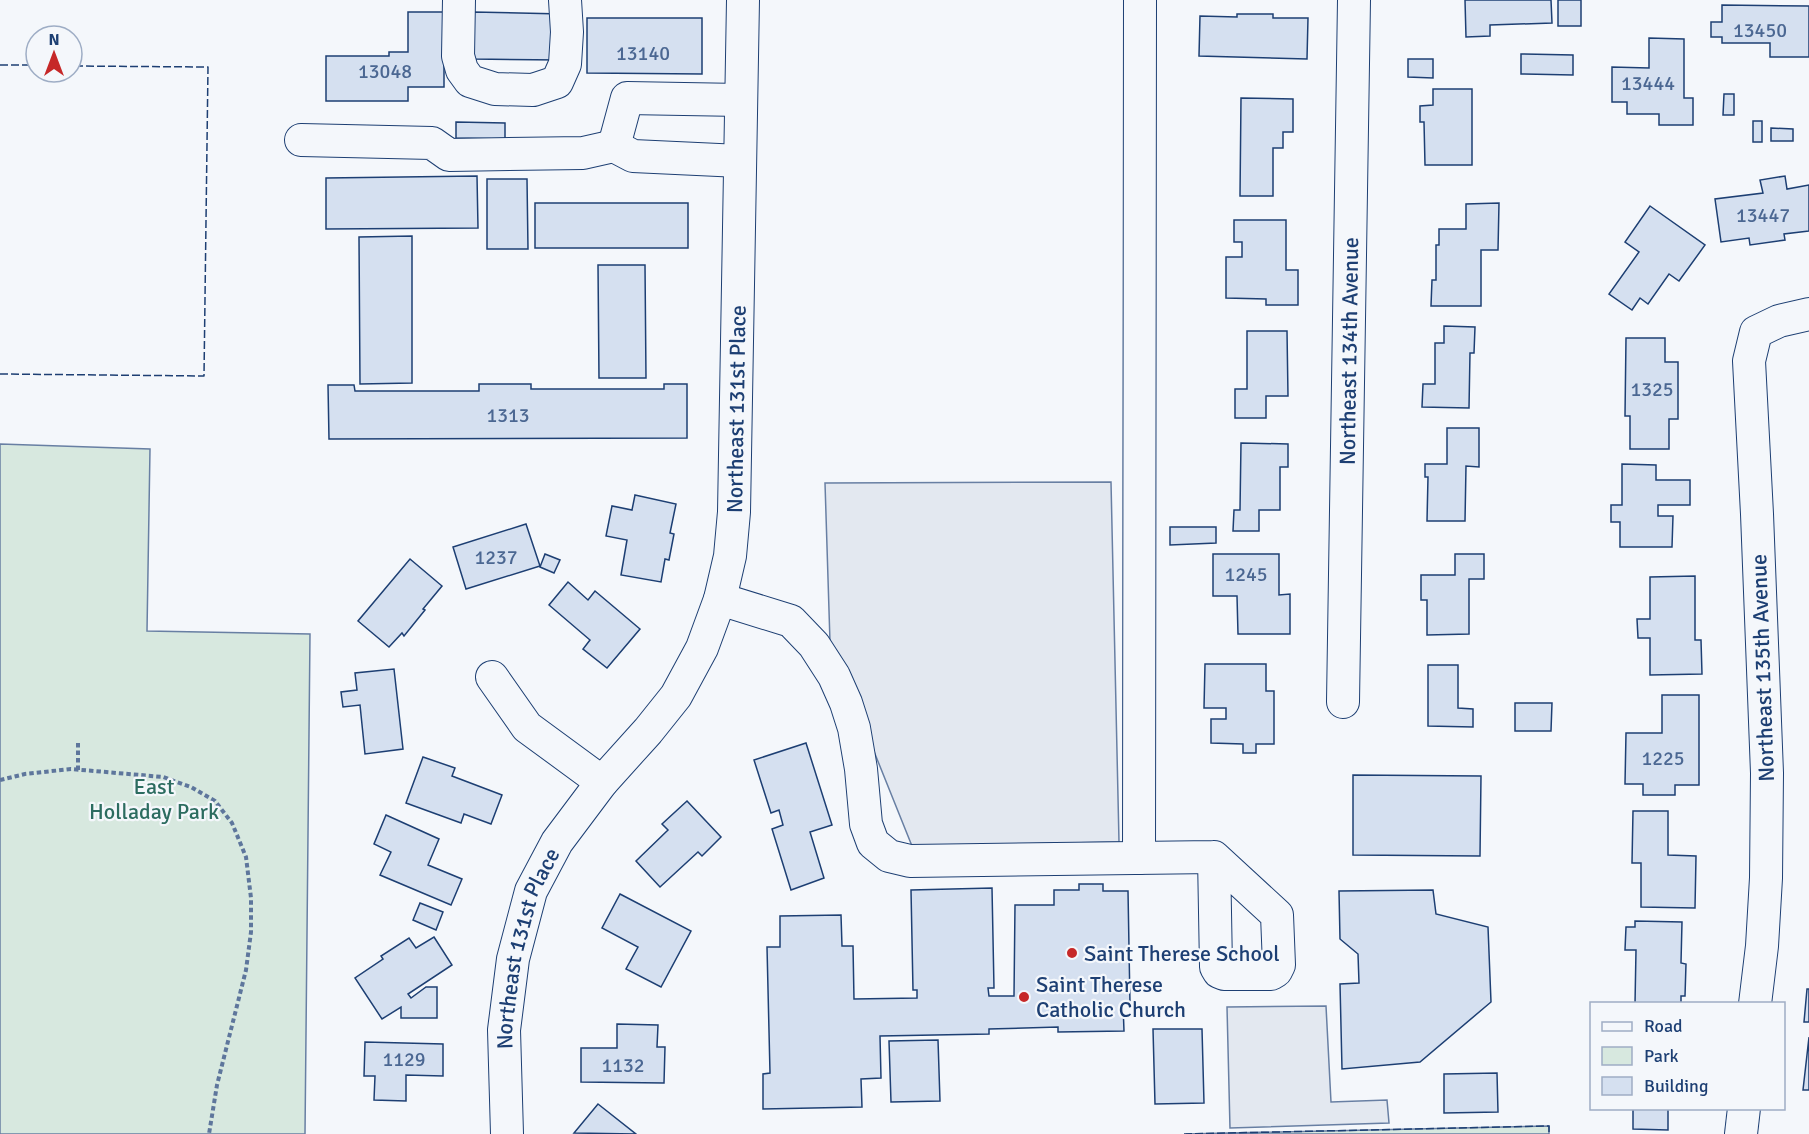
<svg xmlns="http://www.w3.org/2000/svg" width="1809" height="1134" font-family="Signika,sans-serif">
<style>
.green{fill:#d7e8df;stroke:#687fa3;stroke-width:1.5}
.parking{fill:#e3e8f0;stroke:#687fa3;stroke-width:1.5}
.building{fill:#d5e0f0;stroke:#1d3f73;stroke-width:1.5}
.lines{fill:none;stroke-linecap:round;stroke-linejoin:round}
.minor-casing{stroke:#1d3f73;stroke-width:34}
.path{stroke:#5e769c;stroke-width:4;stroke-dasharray:4.5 3;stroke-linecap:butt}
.minor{stroke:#f4f7fb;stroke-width:32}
.fence{stroke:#1d3f73;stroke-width:1.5;stroke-dasharray:8 3;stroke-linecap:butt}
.poi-dot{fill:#c62828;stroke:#f4f7fb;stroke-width:2}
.labels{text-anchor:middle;stroke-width:4.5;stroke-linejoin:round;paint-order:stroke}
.number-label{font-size:20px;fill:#4b6792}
.street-label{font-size:22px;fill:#1d3f73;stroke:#f4f7fb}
.park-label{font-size:22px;fill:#2c6c60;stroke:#f4f7fb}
.poi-label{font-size:22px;fill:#1d3f73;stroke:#f4f7fb;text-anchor:start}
</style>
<rect width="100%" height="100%" fill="#f4f7fb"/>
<g class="green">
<polygon points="0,444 150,449 147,631 310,634 305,1134 0,1134"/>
<polygon points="1549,1126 1549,1134 1186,1134"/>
</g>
<g class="parking">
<polygon points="1111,482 1119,842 912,846 830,642 825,483"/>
<polygon points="1326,1006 1331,1102 1387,1100 1389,1123 1230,1128 1227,1007"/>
</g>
<g class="building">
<polygon points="1465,0 1551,0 1552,23 1490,25 1490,36 1466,37"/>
<rect x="1558" y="0" width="23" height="26"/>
<polygon points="1722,5 1809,6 1809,57 1770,57 1770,43 1722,43 1722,37 1711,37 1711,22 1722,22"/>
<polygon points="408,12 444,12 444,87 408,87 408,101 326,101 326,56 389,56 389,52 408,52"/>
<polygon points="473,12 562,14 561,60 473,59"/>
<polygon points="1237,14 1273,14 1273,18 1308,18 1307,59 1199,56 1200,16 1237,17"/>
<polygon points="587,18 702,18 702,74 587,73"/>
<polygon points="1649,38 1684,39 1684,98 1693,98 1693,125 1659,125 1659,114 1627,114 1627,102 1612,102 1612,67 1649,68"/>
<polygon points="1521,54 1573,55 1573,75 1521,74"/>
<polygon points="1408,59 1433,59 1433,78 1408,77"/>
<polygon points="1433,89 1472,89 1472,165 1425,165 1424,122 1420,122 1420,106 1433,105"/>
<polygon points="1724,94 1734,94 1734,115 1723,115"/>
<polygon points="1241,98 1293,99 1293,132 1283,132 1283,148 1273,148 1273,196 1240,196"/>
<rect x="1753" y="121" width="9" height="21"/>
<polygon points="456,122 505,123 505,139 456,138"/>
<polygon points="1771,128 1793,129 1793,141 1771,141"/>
<polygon points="477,176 478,228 326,229 326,178"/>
<polygon points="1785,176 1787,189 1809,185 1809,231 1784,234 1785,240 1750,245 1749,238 1721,242 1715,199 1763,193 1760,180"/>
<polygon points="487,179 527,179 528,249 487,249"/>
<rect x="535" y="203" width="153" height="45"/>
<polygon points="1499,203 1498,250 1481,250 1481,306 1431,306 1432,280 1436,280 1436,245 1439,245 1439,229 1466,229 1466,204"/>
<polygon points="1650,206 1705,245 1679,281 1669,274 1648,304 1640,298 1632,310 1609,294 1639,252 1625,242"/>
<polygon points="1234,220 1286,220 1286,270 1298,270 1298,305 1266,305 1266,299 1226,298 1226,257 1242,257 1242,242 1234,242"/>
<polygon points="412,236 412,383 360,384 359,237"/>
<polygon points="598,265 645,265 646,378 599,378"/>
<polygon points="1444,326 1475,327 1474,353 1470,353 1469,408 1422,407 1423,384 1435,384 1435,343 1444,343"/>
<polygon points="1247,331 1287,331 1288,396 1266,396 1266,418 1235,418 1235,389 1247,389"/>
<polygon points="1626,338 1665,338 1665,362 1678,362 1678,419 1669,419 1669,449 1630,449 1630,416 1625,416"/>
<polygon points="479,384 531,384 531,389 664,389 664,384 687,384 687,438 329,439 328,385 354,385 355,391 479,391"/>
<polygon points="1447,428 1479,428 1479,467 1466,466 1465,521 1427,521 1428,477 1425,477 1425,464 1447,464"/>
<polygon points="1241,443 1288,444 1288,467 1280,467 1280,510 1259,510 1259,531 1233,531 1234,510 1240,510"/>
<polygon points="1622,464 1656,465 1656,480 1690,480 1690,505 1658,505 1658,516 1673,516 1672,547 1620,547 1620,522 1611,522 1611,505 1622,505"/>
<polygon points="635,495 676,504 670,533 674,534 669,560 665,559 661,582 621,575 627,540 606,536 612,506 632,510"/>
<polygon points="526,524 540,566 466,589 453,547"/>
<polygon points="1170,527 1216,527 1216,543 1170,545"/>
<polygon points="545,554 560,560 554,573 540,567"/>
<polygon points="1213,554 1279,554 1279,595 1290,594 1290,634 1238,634 1237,596 1213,596"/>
<polygon points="1455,554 1484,554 1484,579 1469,579 1469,634 1427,635 1427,600 1421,600 1421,575 1455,575"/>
<polygon points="410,559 442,586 423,609 425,610 404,636 402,633 389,647 358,621"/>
<polygon points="1695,576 1695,640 1701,640 1702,674 1650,675 1650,638 1638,638 1637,619 1650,619 1650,577"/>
<polygon points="568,582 588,600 595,591 640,629 607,668 583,649 590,640 549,605"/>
<polygon points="1205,664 1266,664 1266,691 1274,691 1274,744 1256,744 1256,753 1243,753 1243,744 1211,743 1211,719 1226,719 1226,708 1204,708"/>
<polygon points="1428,665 1458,665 1458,708 1473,709 1473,727 1428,726"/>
<polygon points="394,669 403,749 365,754 360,705 343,707 341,692 357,690 355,673"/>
<polygon points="1662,695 1699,695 1699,785 1675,785 1675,795 1643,795 1643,784 1625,784 1626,733 1662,733"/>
<polygon points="1515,703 1552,703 1551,731 1515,731"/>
<polygon points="806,743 832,825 810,832 824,878 791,890 772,829 783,825 779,810 771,813 754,760"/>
<polygon points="423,757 455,768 452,776 502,795 491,824 464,814 461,823 406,803"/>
<polygon points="1353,775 1481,776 1480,856 1353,855"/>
<polygon points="687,801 721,837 702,856 698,852 660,887 636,861 668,830 662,824"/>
<polygon points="1633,811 1668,811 1668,855 1696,856 1695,908 1641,907 1641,863 1632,863"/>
<polygon points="386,815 439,839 428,865 462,879 451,905 380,875 391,852 374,844"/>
<polygon points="1079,884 1103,884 1103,891 1128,891 1130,1004 1123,1004 1124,1031 1058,1032 1058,1027 989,1029 989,1034 880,1036 881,1078 861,1079 862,1107 763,1109 763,1074 770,1073 767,947 780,947 780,916 841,915 842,946 853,946 854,999 917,998 917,990 913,990 911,890 992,888 994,988 988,988 989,996 1014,996 1015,905 1054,905 1054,890 1079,890"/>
<polygon points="1433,890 1436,914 1488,927 1491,1002 1420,1062 1342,1069 1340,984 1359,983 1358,954 1340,939 1339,891"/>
<polygon points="620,894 691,931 661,987 626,969 638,947 602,928"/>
<polygon points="420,903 443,912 436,930 413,920"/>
<polygon points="1635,921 1682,922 1681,963 1686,964 1685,996 1681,996 1681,1004 1635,1004 1636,950 1625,950 1626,927 1635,927"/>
<polygon points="434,937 452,965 408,994 411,998 426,987 437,987 437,1018 401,1018 401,1007 382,1019 355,978 383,959 381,956 409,938 416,948"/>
<polygon points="1807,989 1809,989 1809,1022 1804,1022"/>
<polygon points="617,1024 658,1025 657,1047 665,1047 664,1083 581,1082 581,1048 617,1048"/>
<polygon points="1153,1029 1202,1029 1204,1103 1155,1104"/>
<polygon points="1809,1037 1809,1090 1803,1090"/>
<polygon points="938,1040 940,1101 891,1102 889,1041"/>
<polygon points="365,1042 443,1044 443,1076 406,1075 406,1101 374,1100 375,1076 364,1076"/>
<polygon points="1497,1073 1498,1112 1444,1113 1444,1074"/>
<polygon points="598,1104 636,1134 574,1133"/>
<polygon points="1633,1108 1668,1108 1668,1130 1633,1129"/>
</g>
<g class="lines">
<defs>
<g id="minor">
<polyline points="459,0 458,56 462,70 470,81 495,89 533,90 557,82 565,64 567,32 565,0"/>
<polyline points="301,140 432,143 449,155 583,153 614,146"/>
<polyline points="740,161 633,156 614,146 627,98 741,100"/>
<polyline points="720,599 791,621 814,645 834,676 846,703 854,728 861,769 866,824 873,843 889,856 910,861 1214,857 1277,915 1279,965 1276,971 1271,974 1224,974 1219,972 1216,967 1214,857"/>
<polyline points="492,677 527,727 602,782"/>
<path id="s1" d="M 1343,702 L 1354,0"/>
<polyline points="1139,858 1140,0"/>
<polyline points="1755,1004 1762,946 1766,878 1767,773 1757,514 1749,361 1756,332 1779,321 1809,314"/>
<path id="s2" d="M 507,1134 L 504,1030 L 513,959 L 531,891 L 557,842 L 602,782 L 648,731 L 676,696 L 702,648 L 720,599 L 730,556 L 734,512 L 743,0"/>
<polyline points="1741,1134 1744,1108"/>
</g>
</defs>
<use href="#minor" class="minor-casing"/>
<g class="path">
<polyline points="78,770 78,740"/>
<polyline points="0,780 25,774 71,769 163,777 191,787 215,801 232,823 246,857 251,898 251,932 246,970 217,1085 209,1134"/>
</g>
<use href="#minor" class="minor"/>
<g class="fence">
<polyline points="0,65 36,65"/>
<polyline points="0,374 204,376 208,67 72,66"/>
<polyline points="1184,1134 1549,1126 1549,1134"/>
</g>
</g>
<g class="poi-dot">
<circle cx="1072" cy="953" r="6"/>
<circle cx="1024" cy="997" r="6"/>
</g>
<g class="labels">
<g class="number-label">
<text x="1760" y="37">13450</text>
<text x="643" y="60">13140</text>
<text x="385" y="78">13048</text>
<text x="1648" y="90">13444</text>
<text x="1763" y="222">13447</text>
<text x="1652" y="396">1325</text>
<text x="508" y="422">1313</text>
<text x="496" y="564">1237</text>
<text x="1246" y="581">1245</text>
<text x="1663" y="765">1225</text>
<text x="404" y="1066">1129</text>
<text x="623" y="1072">1132</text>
</g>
<g class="street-label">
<text dy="8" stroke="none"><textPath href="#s1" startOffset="351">Northeast 134th Avenue</textPath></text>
<text dy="8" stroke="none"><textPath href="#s2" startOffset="788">Northeast 131st Place</textPath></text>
<text transform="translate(1762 668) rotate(-92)" y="8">Northeast 135th Avenue</text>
<text dy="8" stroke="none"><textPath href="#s2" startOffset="189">Northeast 131st Place</textPath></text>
</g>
<g class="park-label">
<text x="154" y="794">East<tspan x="154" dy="25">Holladay Park</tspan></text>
</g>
<g class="poi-label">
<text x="1084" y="961">Saint Therese School</text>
<text x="1036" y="992">Saint Therese<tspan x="1036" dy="25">Catholic Church</tspan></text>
</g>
</g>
<rect x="1590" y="1002" width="195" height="108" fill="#f4f7fb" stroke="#9eadc5" stroke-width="1.5"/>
<rect x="1602" y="1022" width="30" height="9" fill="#f4f7fb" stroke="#9eadc5" stroke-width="1.5"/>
<text x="1644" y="1032" font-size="18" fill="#1d3f73">Road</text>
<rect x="1602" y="1047" width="30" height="18" fill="#d7e8df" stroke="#9eadc5" stroke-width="1.5"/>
<text x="1644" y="1062" font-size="18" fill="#1d3f73">Park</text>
<rect x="1602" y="1077" width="30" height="18" fill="#d5e0f0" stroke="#9eadc5" stroke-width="1.5"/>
<text x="1644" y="1092" font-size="18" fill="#1d3f73">Building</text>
<g transform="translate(54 54)"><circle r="28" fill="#f4f7fb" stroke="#9eadc5" stroke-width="1.5"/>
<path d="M0-4.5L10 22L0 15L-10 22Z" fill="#c62828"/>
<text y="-9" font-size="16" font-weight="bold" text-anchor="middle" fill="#1d3f73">N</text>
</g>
</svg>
